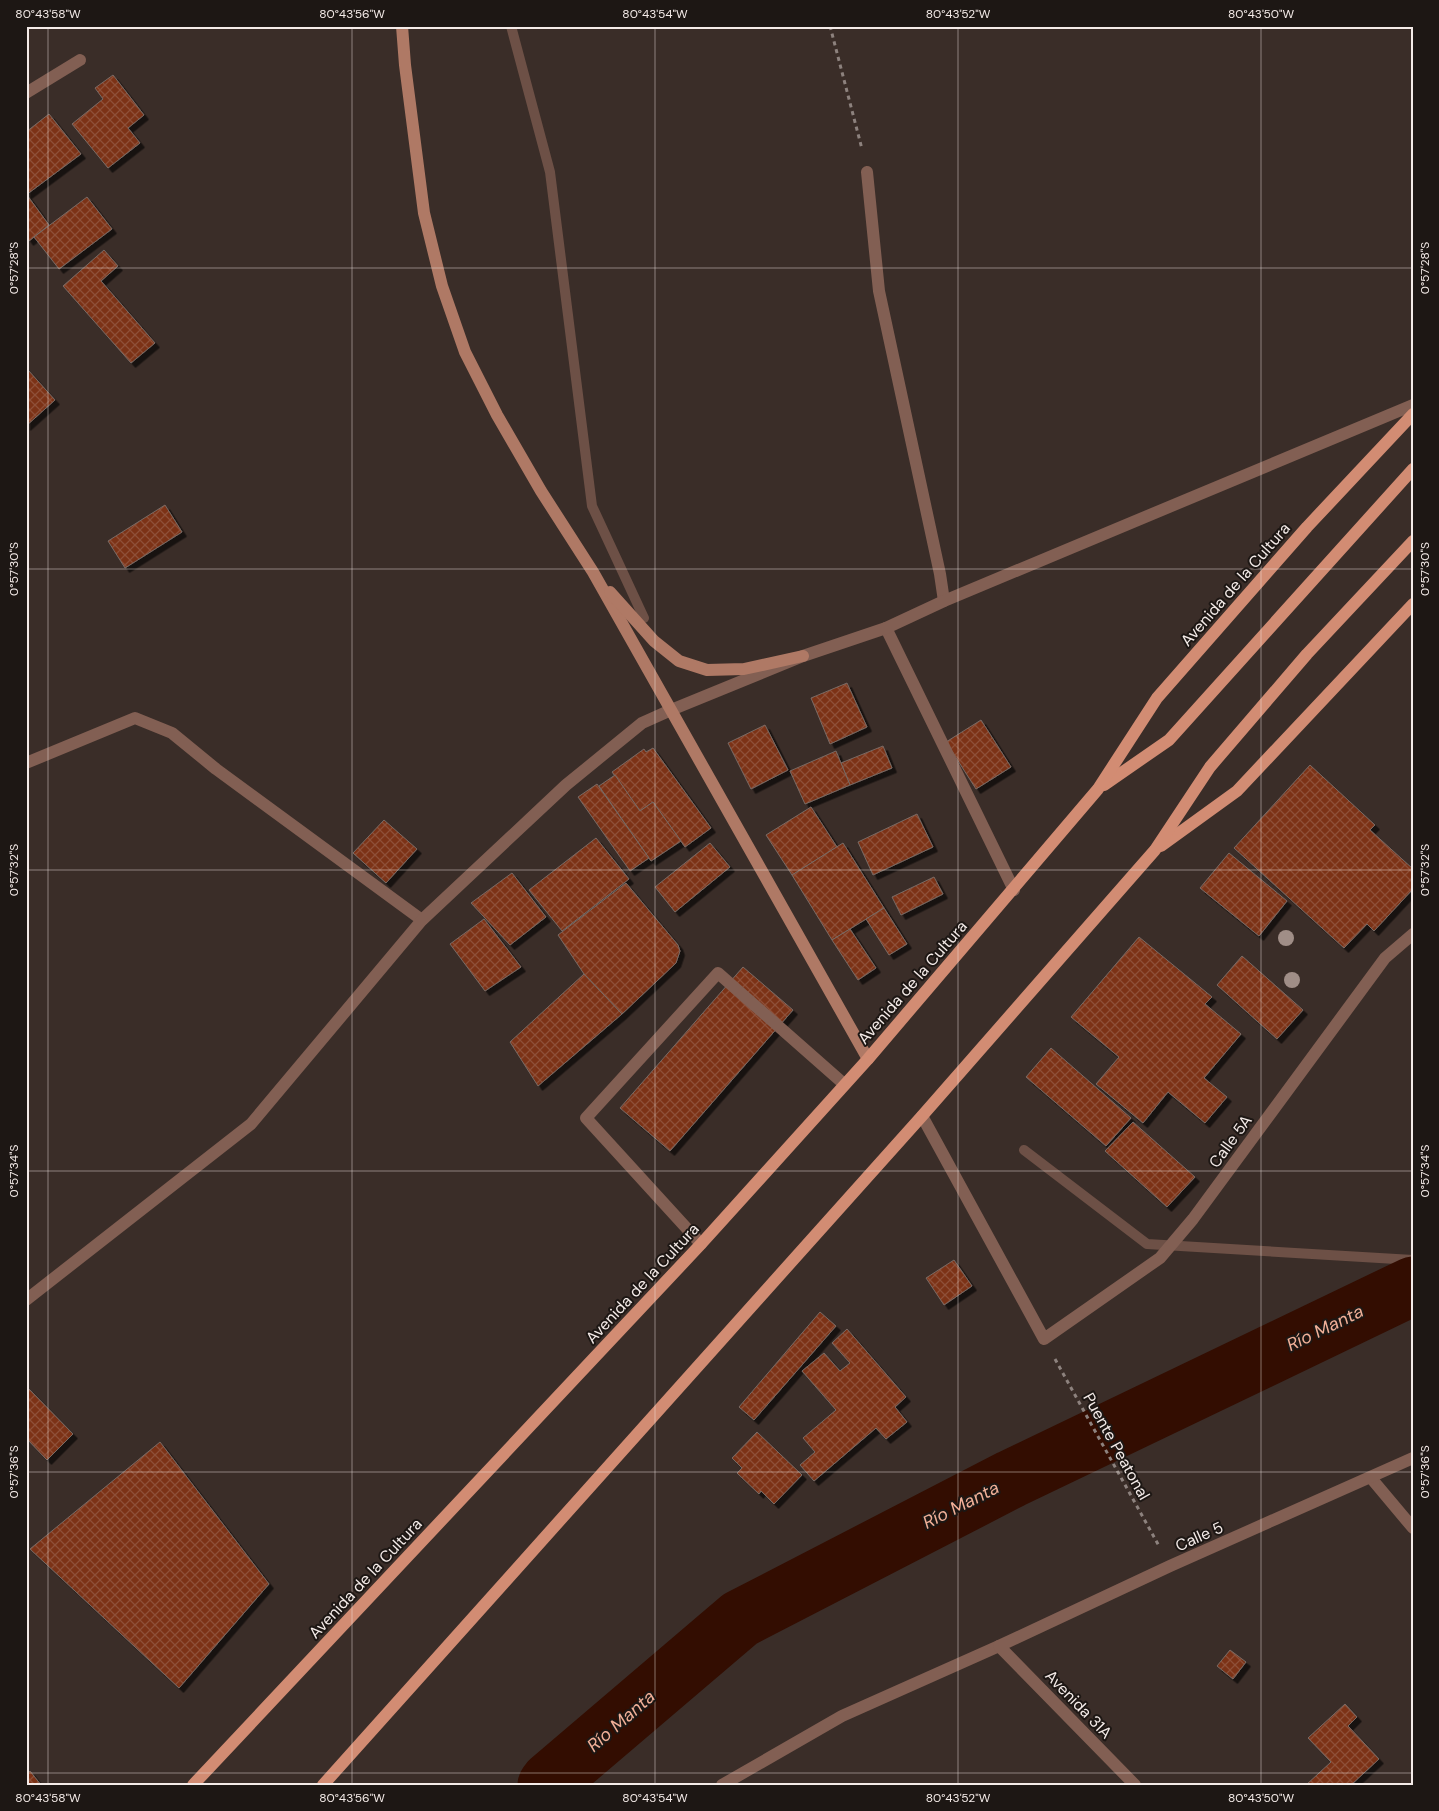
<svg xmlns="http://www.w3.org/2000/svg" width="1439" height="1811" font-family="'DM Sans',sans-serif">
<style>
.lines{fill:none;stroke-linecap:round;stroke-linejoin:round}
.stream{stroke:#6d5046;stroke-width:10}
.river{stroke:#330d01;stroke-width:59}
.building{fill:url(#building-cross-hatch);stroke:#796a64;filter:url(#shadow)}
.path{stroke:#8d827e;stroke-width:3;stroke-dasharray:4 4;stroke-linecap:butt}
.lane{stroke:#825f53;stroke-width:12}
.street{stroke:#825f53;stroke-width:12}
.secondary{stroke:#af7965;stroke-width:12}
.primary{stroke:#d28c73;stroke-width:12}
.tree{fill:#a08e87}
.ticks{fill:none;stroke:#f4ebe8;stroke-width:1;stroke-opacity:0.45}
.labels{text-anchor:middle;stroke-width:4;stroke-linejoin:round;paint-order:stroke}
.street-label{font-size:16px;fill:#f4ebe8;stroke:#1d1714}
.water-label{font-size:18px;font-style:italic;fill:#f1b098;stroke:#1d1714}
.neatline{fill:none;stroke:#f4ebe8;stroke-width:2}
.ticks-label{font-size:12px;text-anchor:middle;fill:#f4ebe8}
</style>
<defs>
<pattern id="building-cross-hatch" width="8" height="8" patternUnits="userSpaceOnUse" patternTransform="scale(1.25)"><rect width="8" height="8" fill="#7b3216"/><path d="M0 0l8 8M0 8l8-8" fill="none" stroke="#8e5038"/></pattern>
<filter id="shadow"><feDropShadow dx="4.5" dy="4.5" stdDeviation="0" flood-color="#0009"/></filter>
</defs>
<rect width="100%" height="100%" fill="#3a2d28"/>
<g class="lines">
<g class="stream">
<polyline points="511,26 550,172 592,506 644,618"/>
<polyline points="1024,1150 1147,1244 1413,1260"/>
</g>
<polyline class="river" points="547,1785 550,1781 740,1619 1011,1479 1413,1286"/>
</g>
<g class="building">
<polygon points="113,75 144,115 128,128 140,143 108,168 72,124 103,99 95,88"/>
<polygon points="49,114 81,154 26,195 26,132"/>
<polygon points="27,195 49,225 29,241 26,237"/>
<polygon points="87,197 112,229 59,269 34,237"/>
<polygon points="104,250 118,266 101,281 155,343 131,363 63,286"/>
<polygon points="28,370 55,400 26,426 26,371"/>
<polygon points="165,505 182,532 125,568 108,541"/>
<polygon points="847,683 867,727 830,744 811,698"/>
<polygon points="981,720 1011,767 976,789 946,742"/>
<polygon points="765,725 788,770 751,789 728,743"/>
<polygon points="883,746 892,768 850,785 841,763"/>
<polygon points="653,748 711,828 685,847 653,802 640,811 612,772 644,749 646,752"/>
<polygon points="836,751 850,785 805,804 790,771"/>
<polygon points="1310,765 1375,825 1370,830 1413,869 1413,889 1374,931 1367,924 1344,948 1234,848"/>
<polygon points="615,775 640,811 653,802 681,841 651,861 599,786"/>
<polygon points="597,784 649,858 630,871 578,797"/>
<polygon points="811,807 837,847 792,875 766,835"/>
<polygon points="917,814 933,847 873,875 858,842"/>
<polygon points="384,820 417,849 386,883 353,853"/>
<polygon points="596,838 629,879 562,931 529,890"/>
<polygon points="710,843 730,867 675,912 655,887"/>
<polygon points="843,843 884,908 832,940 792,875"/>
<polygon points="1229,853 1287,901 1259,936 1200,888"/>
<polygon points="512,873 546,917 510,945 471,903"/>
<polygon points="934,877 943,894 901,915 892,897"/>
<polygon points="626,883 678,945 680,951 676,963 622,1014 584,974 558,935"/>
<polygon points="884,908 907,944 889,955 866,919"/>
<polygon points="484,919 521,967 485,991 450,944"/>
<polygon points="850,929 876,968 858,980 832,940"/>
<polygon points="1139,937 1212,997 1205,1004 1241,1034 1204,1078 1227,1097 1205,1123 1168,1092 1143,1123 1096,1084 1119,1057 1071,1017"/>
<polygon points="1242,956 1303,1010 1277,1039 1217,985"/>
<polygon points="743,967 793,1010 670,1151 620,1108"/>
<polygon points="584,974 622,1014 538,1086 510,1042"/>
<polygon points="1051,1048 1131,1118 1106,1146 1026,1077"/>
<polygon points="1133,1122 1195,1177 1167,1207 1105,1151"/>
<polygon points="954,1260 972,1286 944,1305 926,1278"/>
<polygon points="820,1312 836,1326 754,1420 739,1407"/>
<polygon points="847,1329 906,1397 895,1407 907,1422 886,1439 876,1428 814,1481 800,1465 815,1452 803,1438 836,1410 802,1371 824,1353 840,1371 850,1363 832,1343"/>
<polygon points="28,1388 73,1434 47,1460 26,1438 26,1390"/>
<polygon points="757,1432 802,1475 774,1504 761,1491 759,1494 737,1473 742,1468 732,1458"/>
<polygon points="160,1442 269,1584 179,1688 30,1549"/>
<polygon points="1230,1650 1246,1662 1233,1679 1217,1666"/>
<polygon points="1345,1704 1357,1717 1348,1726 1379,1759 1351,1785 1306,1785 1331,1762 1308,1738"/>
<polygon points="30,1771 41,1785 26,1785 26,1775"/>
</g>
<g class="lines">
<g class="path">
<polyline points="830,26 862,149"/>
<polyline points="1055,1359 1159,1546"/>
</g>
<g class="lane">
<polyline points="701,1244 586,1118 718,973 844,1084"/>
<polyline points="722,1785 842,1716 999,1646"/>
</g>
<g class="street">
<polyline points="26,93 80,60"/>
<polyline points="867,172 879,291 940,574 944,601"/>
<polyline points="886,628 1014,890"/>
<polyline points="26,763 135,718 172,733 216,769 422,920"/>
<polyline points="922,1116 1044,1339 1160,1258 1193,1219 1385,958 1413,934"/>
<polyline points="26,1300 251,1124 422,920 566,785 642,723 671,710 803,656 886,628 944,601 1413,405"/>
<polyline points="1371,1478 1413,1528"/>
<polyline points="1135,1785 999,1646 1170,1566 1413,1458"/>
</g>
<g class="secondary">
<polyline points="402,26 405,65 424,213 442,286 465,352 497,415 541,491 593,572 868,1059"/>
<polyline points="610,592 654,641 679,661 707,670 744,669 803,656"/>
</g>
<g class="primary">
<polyline points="1104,785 1169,740 1413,469"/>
<polyline points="1161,846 1237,791 1413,604"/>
<polyline points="193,1785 701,1244 868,1059 1098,789 1157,698 1307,527 1413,414"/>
<polyline points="323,1785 922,1116 1155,850 1210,767 1307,654 1413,541"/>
</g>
</g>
<g class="tree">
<circle cx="1286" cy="938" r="8"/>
<circle cx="1292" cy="980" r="8"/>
</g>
<path class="ticks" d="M 48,26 L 48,1785M 352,26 L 352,1785M 655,26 L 655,1785M 958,26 L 958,1785M 1261,26 L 1261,1785M 26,268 L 1413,268M 26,569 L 1413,569M 26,870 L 1413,870M 26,1171 L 1413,1171M 26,1472 L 1413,1472M 26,1773 L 1413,1773"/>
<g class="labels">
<g class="street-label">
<text transform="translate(1235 584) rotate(-49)" y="6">Avenida de la Cultura</text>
<text transform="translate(912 982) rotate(-49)" y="6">Avenida de la Cultura</text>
<text transform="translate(1230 1141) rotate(-54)" y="6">Calle 5A</text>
<text transform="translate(642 1283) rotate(-47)" y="6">Avenida de la Cultura</text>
<text transform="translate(1117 1446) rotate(61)" y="6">Puente Peatonal</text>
<text transform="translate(1199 1536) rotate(-24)" y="6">Calle 5</text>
<text transform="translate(365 1578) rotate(-47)" y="6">Avenida de la Cultura</text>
<text transform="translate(1079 1704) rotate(46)" y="6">Avenida 31A</text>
</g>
<g class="water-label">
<text transform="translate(1325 1328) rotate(-26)" y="6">Río Manta</text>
<text transform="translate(961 1505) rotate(-27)" y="6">Río Manta</text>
<text transform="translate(621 1721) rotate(-41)" y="6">Río Manta</text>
</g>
</g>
<rect width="1439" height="1811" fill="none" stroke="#1d1714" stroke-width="55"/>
<rect x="28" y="28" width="1384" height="1756" class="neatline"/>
<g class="ticks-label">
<text x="48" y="18">80°43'58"W</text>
<text x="352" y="18">80°43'56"W</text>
<text x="655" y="18">80°43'54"W</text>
<text x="958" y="18">80°43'52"W</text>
<text x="1261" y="18">80°43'50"W</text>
<text transform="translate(14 268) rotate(-90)" y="4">0°57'28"S</text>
<text transform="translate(1425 268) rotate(-90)" y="4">0°57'28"S</text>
<text transform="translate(14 569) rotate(-90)" y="4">0°57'30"S</text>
<text transform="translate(1425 569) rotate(-90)" y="4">0°57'30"S</text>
<text transform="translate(14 870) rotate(-90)" y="4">0°57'32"S</text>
<text transform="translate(1425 870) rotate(-90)" y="4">0°57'32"S</text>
<text transform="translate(14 1171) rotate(-90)" y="4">0°57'34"S</text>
<text transform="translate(1425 1171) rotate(-90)" y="4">0°57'34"S</text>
<text transform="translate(14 1472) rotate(-90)" y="4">0°57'36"S</text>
<text transform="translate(1425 1472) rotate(-90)" y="4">0°57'36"S</text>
<text x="48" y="1802">80°43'58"W</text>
<text x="352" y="1802">80°43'56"W</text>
<text x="655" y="1802">80°43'54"W</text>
<text x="958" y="1802">80°43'52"W</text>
<text x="1261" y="1802">80°43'50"W</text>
</g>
</svg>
